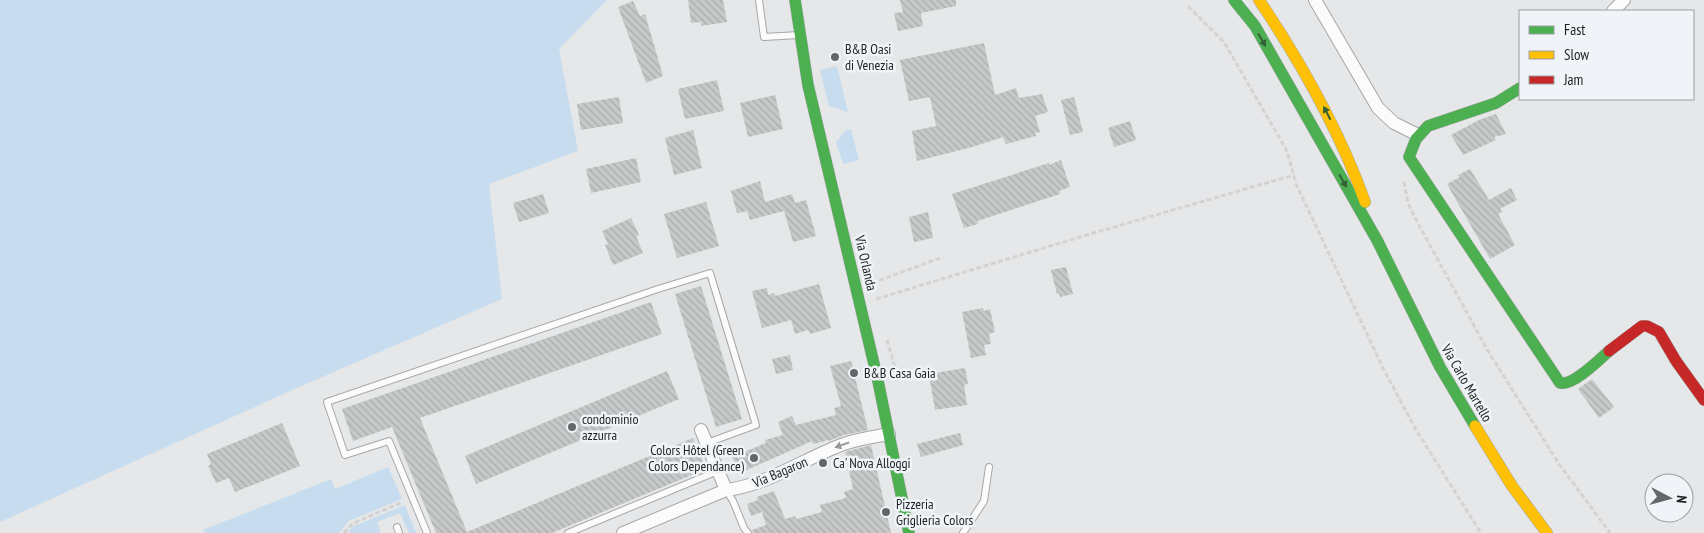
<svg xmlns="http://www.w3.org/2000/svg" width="1704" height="533" font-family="'PT Sans Narrow',sans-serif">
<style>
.green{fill:#c7ddef}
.building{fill:url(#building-back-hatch)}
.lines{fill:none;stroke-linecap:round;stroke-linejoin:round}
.lane-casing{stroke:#a5a7a8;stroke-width:8}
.street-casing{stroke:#a5a7a8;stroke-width:14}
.fast-casing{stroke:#a5a7a8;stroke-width:12}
.slow-casing{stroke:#a5a7a8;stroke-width:12}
.jam-casing{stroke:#a5a7a8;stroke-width:12}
.path{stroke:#d3d3d4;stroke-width:3;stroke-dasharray:5 2.5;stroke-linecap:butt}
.lane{stroke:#fbfbfc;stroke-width:6}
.street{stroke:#fbfbfc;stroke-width:12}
.fast{stroke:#4caf50;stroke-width:11}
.slow{stroke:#ffc107;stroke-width:11}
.jam{stroke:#c62828;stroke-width:11}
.oneway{fill:#336037}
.oneway2{fill:#98989a}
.poi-dot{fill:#646668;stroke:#f0f4f8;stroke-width:2}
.labels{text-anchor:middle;stroke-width:5;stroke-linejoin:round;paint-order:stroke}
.poi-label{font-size:14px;fill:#1f2022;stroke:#f0f4f8;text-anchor:start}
.street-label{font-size:14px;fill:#1f2022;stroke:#f0f4f8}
</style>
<defs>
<pattern id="building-back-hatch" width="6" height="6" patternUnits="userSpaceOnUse" patternTransform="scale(1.25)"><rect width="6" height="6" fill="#c6c8c9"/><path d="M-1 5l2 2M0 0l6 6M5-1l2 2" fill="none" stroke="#aaacac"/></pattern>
</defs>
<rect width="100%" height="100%" fill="#e5e7e9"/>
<g class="green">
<polygon points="0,0 607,0 559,49 578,151 489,184 502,299 299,387 0,522"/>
<polygon points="837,66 848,112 829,106 820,70"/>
<polygon points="851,129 859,160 843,164 836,142 846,130"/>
<polygon points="388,467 402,499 349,521 339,533 205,533 203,530 331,479 335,489"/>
<polygon points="405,505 416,533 409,533 400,513 377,522 381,533 348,533 352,527 359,524"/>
</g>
<g class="building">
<polygon points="688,0 723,0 727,22 701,26 701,22 691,23"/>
<polygon points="900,0 956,0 956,6 921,13 923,26 898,31 894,13 903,12"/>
<polygon points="633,1 640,16 645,14 663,76 646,83 618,7"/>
<polygon points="984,43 995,95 1016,88 1019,98 1042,94 1048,112 1035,116 1040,132 1035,133 1036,136 1006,144 1003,137 972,147 917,161 912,131 936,126 930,97 909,101 900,60"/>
<polygon points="717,80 724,111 685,119 678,89"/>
<polygon points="775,95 783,129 748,137 740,103"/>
<polygon points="619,97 623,123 581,130 577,104"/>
<polygon points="1074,97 1083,132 1070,135 1061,100"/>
<polygon points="1496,114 1506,134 1494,137 1496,140 1463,155 1451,135 1479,120"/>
<polygon points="1130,121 1136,140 1114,147 1108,128"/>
<polygon points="693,130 702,168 674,175 665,138"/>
<polygon points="636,158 641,182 591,193 586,169"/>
<polygon points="1061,160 1070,187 1059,191 1060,194 977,221 978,224 964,228 952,194 1049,163 1049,165"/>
<polygon points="1470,169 1489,200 1511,188 1517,200 1500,209 1502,212 1498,214 1515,245 1490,259 1447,184 1460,177 1458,175"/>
<polygon points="760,181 765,202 792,194 795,203 806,200 816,236 793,242 784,211 750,220 747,211 737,213 731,191"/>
<polygon points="543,194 549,213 519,222 513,203"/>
<polygon points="706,202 719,246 677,258 664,214"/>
<polygon points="928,212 933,238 914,242 909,217"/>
<polygon points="631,218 639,235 636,236 643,253 613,265 605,245 608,244 602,231"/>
<polygon points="1066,267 1073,294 1060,297 1059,293 1057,294 1051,270"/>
<polygon points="819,284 831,328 810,334 808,330 795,334 791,320 762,328 752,291 767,288 768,295 774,293 775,296"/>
<polygon points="701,286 742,419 716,427 675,294"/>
<polygon points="651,302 662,334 420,418 467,532 693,438 706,469 552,533 436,533 392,427 353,441 342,409"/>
<polygon points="983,308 984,311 990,309 995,332 989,334 991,344 984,345 986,355 971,358 962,312"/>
<polygon points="790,355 793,370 776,374 772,359"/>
<polygon points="851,361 868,430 844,435 829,441 828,440 813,444 812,441 740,473 732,457 766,443 765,440 783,435 778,422 792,416 796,425 836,415 834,408 841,406 830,366"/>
<polygon points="965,368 968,384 964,385 967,405 935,410 929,374"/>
<polygon points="667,371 679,399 476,484 465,456"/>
<polygon points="1592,379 1614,407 1599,418 1578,389"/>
<polygon points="282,423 300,466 235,492 229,478 216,483 208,466 211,464 207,454"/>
<polygon points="960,433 963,445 921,457 917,444"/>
<polygon points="871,445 891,533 753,533 752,530 766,525 762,512 751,516 747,504 758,500 757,497 774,491 785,519 795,516 796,519 822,512 820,505 846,498 844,492 853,489 845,452"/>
</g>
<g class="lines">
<defs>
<g id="lane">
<polyline points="759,0 764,37 799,35"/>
<polyline points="726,490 733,501 744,528 748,533"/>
<polyline points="397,527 399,533"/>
<polyline points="427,533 389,441 345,455 327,402 658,289 710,273 756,425 707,443"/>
<polyline points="568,533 718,471"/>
<polyline points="963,533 984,501 989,467"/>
</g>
<g id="street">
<polyline points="1315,0 1378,108 1394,123 1418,135"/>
<polyline points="1613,11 1624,0"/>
<path d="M 726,490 C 767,485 802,460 841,445 C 856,439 873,437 889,434"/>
<polyline points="623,533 726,490 701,430"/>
</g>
<g id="fast">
<polyline points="795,0 808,85 878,381 909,533"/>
<polyline points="1234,0 1255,26 1377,240 1440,367 1475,426"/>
<path d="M 1520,88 L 1496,103 L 1428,126 L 1416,139 L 1409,157 L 1560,383 C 1573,386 1599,360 1609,351"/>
</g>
<g id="slow">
<path d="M 1259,0 C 1302,64 1339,129 1365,202"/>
<polyline points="1475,426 1512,486 1547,533"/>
</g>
<polyline id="jam" points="1609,351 1642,326 1647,326 1659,332 1676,361 1704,400"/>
</defs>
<use href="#lane" class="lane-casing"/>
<use href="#street" class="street-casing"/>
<use href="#fast" class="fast-casing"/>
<use href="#slow" class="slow-casing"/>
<use href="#jam" class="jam-casing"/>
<g class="path">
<polyline points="1188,6 1224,42 1287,151 1296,184 1384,370 1416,430 1481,533"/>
<polyline points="1404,182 1408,203 1414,216 1488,351 1559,464 1610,533"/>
<polyline points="872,283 943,257"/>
<polyline points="876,299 1090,234 1294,175"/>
<polyline points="887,340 896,371 897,382"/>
<polyline points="344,533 351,525 358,521 403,502"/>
</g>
<use href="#lane" class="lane"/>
<use href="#street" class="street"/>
<use href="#fast" class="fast"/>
<use href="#slow" class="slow"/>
<use href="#jam" class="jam"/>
</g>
<defs><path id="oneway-solid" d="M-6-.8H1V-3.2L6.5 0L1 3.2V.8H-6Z" transform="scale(1.25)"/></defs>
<g class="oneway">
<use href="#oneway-solid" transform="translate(1262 40) rotate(60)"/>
<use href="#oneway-solid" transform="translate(1327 113) rotate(-117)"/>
<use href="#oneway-solid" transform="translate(1343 181) rotate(60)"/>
</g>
<use class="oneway2" href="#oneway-solid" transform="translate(842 445) rotate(161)"/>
<g class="poi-dot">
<circle cx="835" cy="57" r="5"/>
<circle cx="854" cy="373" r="5"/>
<circle cx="572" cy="427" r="5"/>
<circle cx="754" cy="458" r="5"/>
<circle cx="823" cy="463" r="5"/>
<circle cx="886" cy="512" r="5"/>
</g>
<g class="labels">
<g class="poi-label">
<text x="845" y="54">B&amp;B Oasi<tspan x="845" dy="16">di Venezia</tspan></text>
<text x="864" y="378">B&amp;B Casa Gaia</text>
<text x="582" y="424">condominio<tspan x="582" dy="16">azzurra</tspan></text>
<text x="744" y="455" text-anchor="end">Colors Hôtel (Green<tspan x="744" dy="16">Colors Dependance)</tspan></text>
<text x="833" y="468">Ca' Nova Alloggi</text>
<text x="896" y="509">Pizzeria<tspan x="896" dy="16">Griglieria Colors</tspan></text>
</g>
<g class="street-label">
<text transform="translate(866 263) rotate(77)" y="5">Via Orlanda</text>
<text transform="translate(1467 383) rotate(60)" y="5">Via Carlo Martello</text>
<text transform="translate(780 472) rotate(-23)" y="5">Via Bagaron</text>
</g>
</g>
<rect x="1519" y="10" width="175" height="90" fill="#f0f4f8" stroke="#9c9fa2"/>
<rect x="1529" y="26" width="25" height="8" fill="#4caf50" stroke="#9c9fa2"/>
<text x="1564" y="35" font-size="15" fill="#1f2022">Fast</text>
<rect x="1529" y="51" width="25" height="8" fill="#ffc107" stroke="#9c9fa2"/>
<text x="1564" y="60" font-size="15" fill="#1f2022">Slow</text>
<rect x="1529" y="76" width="25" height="8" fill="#c62828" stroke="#9c9fa2"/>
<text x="1564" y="85" font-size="15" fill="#1f2022">Jam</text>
<g transform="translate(1669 498) rotate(96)"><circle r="24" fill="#f0f4f8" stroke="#9c9fa2"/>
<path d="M0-4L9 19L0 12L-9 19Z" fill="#646668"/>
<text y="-8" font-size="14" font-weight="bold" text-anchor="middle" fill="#1f2022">N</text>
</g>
</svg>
